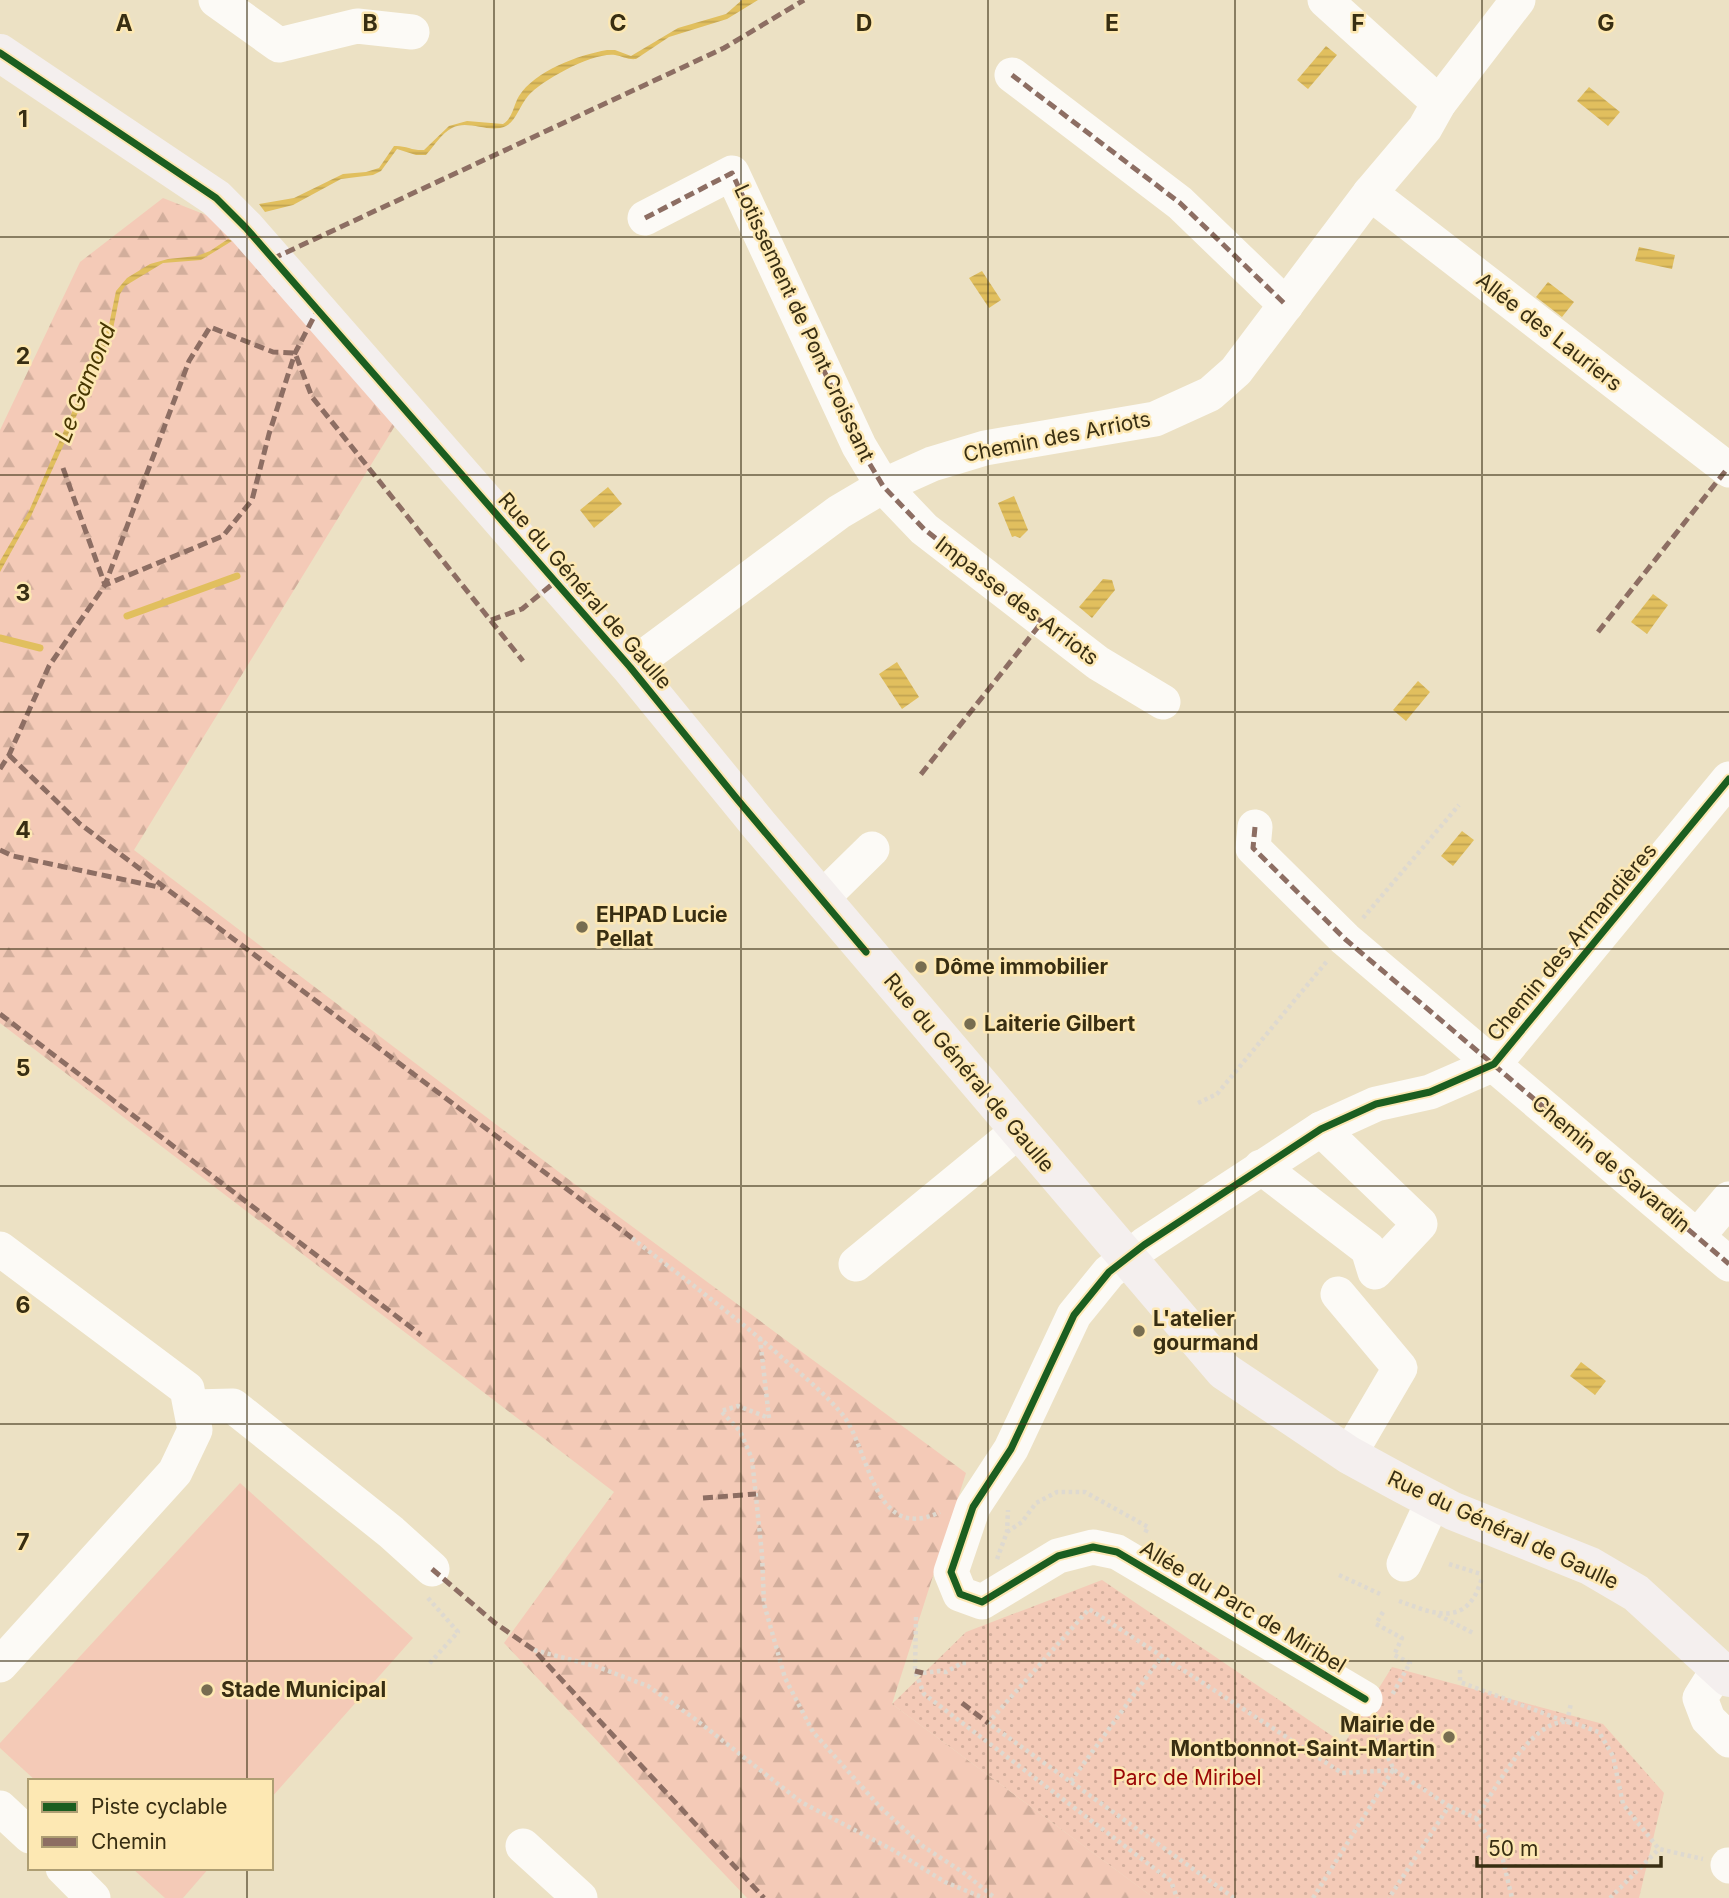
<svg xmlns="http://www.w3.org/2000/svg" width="1729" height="1898" font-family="Inter,sans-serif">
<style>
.forest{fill:url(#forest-firs)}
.park{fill:url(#park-dots)}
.pitch{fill:#f4cab7}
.water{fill:url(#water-rules)}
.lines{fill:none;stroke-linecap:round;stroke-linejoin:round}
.stream{stroke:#e1bf5e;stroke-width:7}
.path{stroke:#ded9d0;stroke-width:4.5;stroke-dasharray:3.5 3.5;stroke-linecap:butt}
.minor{stroke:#fcfaf6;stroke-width:35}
.major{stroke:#f4efee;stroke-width:38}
.quiet{stroke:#8d6e63;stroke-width:5;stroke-dasharray:10 5;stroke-linecap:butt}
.cycleway-casing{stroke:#fde8b3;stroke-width:11}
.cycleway{stroke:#1b5e20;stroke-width:7}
.grid{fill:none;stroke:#382e12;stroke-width:2;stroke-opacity:0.55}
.poi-dot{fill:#776d50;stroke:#fde8b3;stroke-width:2.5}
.labels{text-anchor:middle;stroke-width:5;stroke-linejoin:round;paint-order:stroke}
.street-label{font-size:21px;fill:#382e12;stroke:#fde8b3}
.poi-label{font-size:21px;font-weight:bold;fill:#382e12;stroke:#fde8b3;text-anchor:start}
.park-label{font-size:21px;fill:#9b0807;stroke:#fde8b3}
.water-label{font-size:23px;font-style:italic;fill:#473601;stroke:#fde8b3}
.grid-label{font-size:23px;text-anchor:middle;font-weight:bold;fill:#382e12;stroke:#fde8b3;stroke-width:5;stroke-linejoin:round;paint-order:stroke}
</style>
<defs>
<pattern id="forest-firs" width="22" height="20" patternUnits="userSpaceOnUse" patternTransform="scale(1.75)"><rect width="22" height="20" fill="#f4cab7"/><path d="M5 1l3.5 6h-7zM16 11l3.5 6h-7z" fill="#d2ae9c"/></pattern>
<pattern id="park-dots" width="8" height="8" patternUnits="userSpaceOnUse" patternTransform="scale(1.75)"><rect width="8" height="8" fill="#f4cab7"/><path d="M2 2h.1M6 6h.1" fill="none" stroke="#d2ae9c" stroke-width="1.8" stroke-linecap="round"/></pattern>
<pattern id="water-rules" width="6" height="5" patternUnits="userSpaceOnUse" patternTransform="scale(1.75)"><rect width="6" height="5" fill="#e1bf5e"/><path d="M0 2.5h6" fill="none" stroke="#c2a451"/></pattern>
</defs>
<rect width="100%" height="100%" fill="#ece1c4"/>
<polygon class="forest" points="163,198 272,241 409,403 134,850 580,1188 966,1473 892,1704 1154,1898 747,1898 504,1643 614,1492 0,1023 0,430 80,262"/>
<polygon class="park" points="1102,1580 1344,1744 1392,1667 1603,1724 1664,1793 1639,1898 1154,1898 892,1704 966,1632"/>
<g class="pitch">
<polygon points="240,1483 413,1638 271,1798 271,1781 36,1781 0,1748 0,1743"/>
<polygon points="132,1868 209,1868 183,1898 165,1898"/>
</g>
<g class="water">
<path d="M 742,0 L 758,0 L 727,19 L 669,37 L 636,59 C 628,60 622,56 615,55 C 593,52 542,80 528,96 C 520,105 516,121 506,126 C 489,134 468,119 452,128 C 442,133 434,146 426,155 L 416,155 L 397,149 L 381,171 L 373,175 L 341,179 L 293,205 L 265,212 L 259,204 L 294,198 L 343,174 L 366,172 L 379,168 L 394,146 C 405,145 413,151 424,150 L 449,126 L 467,121 L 503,124 C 513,118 513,106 519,96 C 535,71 578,55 607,50 L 615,50 L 631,56 L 678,28 L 726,14 Z"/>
<polygon points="1326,46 1337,55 1308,89 1297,80"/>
<polygon points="1589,87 1620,112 1608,126 1577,101"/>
<polygon points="228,239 232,241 201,260 163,263 125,286 120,294 113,329 70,431 31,516 0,572 0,561 29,511 97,355 109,325 116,291 127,278 150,264 168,259 197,256 210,251"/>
<polygon points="1639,247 1675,255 1672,269 1635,261"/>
<polygon points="982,271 1001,300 989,308 969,278"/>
<polygon points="1548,282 1574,302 1562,317 1536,297"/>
<polygon points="608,487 622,504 594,528 580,510"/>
<polygon points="1014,496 1028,530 1020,538 1015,536 1012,537 998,503"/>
<polygon points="1103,579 1112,580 1115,590 1092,618 1079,607"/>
<polygon points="1653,594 1668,605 1647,634 1631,622"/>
<polygon points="897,662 919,697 902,709 879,674"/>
<polygon points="1418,681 1430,692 1406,721 1393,710"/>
<polygon points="1462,831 1474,840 1453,866 1441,856"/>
<polygon points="1581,1362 1606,1381 1595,1395 1570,1376"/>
</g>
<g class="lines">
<g class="stream">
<polyline points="127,616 237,576"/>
<polyline points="0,638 40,648"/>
</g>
<g class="path">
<polyline points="1363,918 1459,805"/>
<polyline points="1198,1103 1217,1094 1328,960"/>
<path d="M 632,1238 C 684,1279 738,1318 787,1362 C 806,1378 826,1395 842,1414 C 870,1447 872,1545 940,1512"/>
<polyline points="760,1338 769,1418 738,1406 721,1411 740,1431 752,1459 762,1554 764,1604 785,1678 813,1732 880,1807 924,1847 964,1873 995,1898"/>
<polyline points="1007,1532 1022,1522 1036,1503 1057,1492 1085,1492 1148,1527 1144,1535"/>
<polyline points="997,1559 1007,1532 1008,1510"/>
<polyline points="1449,1564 1481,1574"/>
<polyline points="1339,1575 1380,1594"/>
<polyline points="428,1598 458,1632 428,1665"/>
<path d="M 1399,1601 C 1422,1609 1454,1625 1472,1600 C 1477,1594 1479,1585 1482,1579"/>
<polyline points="1383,1612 1376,1624 1402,1638 1394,1655 1410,1663 1392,1695"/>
<polyline points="1438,1615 1475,1634"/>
<polyline points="916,1617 915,1671 924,1694 1171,1881 1177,1898"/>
<polyline points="534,1650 595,1666 648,1686 695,1719 801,1802 893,1850 945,1882 984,1898"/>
<polyline points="1460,1670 1460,1682 1567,1722 1571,1703"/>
<polyline points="923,1673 939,1671 946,1672 962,1663 969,1663"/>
<polyline points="1373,1726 1394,1770 1449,1806 1389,1898"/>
<polyline points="1071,1781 1162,1656"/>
<path d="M 1449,1806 L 1476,1818 C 1495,1790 1531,1719 1567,1722 C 1577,1723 1589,1729 1599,1732 L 1613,1756 L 1623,1804 L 1634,1818 L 1659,1849 L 1703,1859"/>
<polyline points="1476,1818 1503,1860 1512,1898"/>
<polyline points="1234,1898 988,1723 1089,1609 1342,1773 1394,1770"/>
<polyline points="1313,1898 1393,1770"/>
<polyline points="1610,1898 1659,1849"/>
</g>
<g class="minor">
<polyline points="216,0 279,45 357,26 412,32"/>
<polyline points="1325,0 1439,103"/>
<polyline points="1012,75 1180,203 1286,305"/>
<polyline points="1370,193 1729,470"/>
<polyline points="645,218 732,173 859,446 883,486 924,529 1098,663 1163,702"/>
<polyline points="630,667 839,512 883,486 932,464 985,448 1155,419 1210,394 1236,371 1370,193 1425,128 1439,103 1518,0"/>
<polyline points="1255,827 1253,848 1345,939 1729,1264"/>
<polyline points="822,898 872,849"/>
<polyline points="1261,1167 1368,1249 1375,1272 1420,1224 1321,1129"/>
<polyline points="1697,1237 1729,1199"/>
<polyline points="0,1249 187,1389 195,1430 175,1472 0,1665"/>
<polyline points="856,1264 1018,1131"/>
<polyline points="1338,1294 1400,1368 1349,1455"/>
<polyline points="192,1407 233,1406 391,1532 432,1569"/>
<polyline points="1404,1564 1433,1501"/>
<polyline points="1719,1668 1700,1698 1708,1719 1729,1740"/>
<polyline points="1365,1699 1117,1552 1093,1547 1058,1556 982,1602 960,1594 951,1572 973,1507 1011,1449 1074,1315 1109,1272 1144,1245 1321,1129 1376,1104 1430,1092 1494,1064 1729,779"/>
<polyline points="0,1808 30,1836"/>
<polyline points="523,1846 580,1898"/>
<polyline points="1728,1865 1729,1866"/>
<polyline points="63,1868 93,1898"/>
</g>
<polyline class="major" points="0,53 216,198 246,228 630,667 759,825 1224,1371 1349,1455 1402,1484 1453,1511 1590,1566 1636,1593 1729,1678"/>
<g class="quiet">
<polyline points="1012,75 1180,203 1286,305"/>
<polyline points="645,218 732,173 859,446 883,486 924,529 1042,622 918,778"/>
<polyline points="272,259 724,48 804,0"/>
<polyline points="63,468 105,585 223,536 252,500 269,434 295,353 317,311"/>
<polyline points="491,620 522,609 555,582"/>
<polyline points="1598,632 1727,469"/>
<polyline points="9,755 80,824 632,1238"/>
<polyline points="0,769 9,755 49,666 105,585 189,361 210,327 273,352 295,353 312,397 523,661"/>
<polyline points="1255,827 1253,848 1345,939 1729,1264"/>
<polyline points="0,850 13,856 163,888"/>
<polyline points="0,1014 421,1335"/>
<polyline points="703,1498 756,1494"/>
<polyline points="432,1569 495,1623 534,1650 764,1898"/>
<polyline points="915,1671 923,1673"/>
<polyline points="962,1703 988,1723"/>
</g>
<defs>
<g id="cycleway">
<polyline points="0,53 216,198 246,228 630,667 737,799 866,952"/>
<polyline points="1365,1699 1117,1552 1093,1547 1058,1556 982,1602 960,1594 951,1572 973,1507 1011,1449 1074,1315 1109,1272 1144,1245 1321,1129 1376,1104 1430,1092 1494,1064 1729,779"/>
</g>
</defs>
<use href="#cycleway" class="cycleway-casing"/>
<use href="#cycleway" class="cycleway"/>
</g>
<path class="grid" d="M 247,0 L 247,1781M 494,0 L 494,1898M 741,0 L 741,1898M 988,0 L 988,1898M 1235,0 L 1235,1898M 1482,0 L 1482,1898M 0,237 L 1729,237M 0,475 L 1729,475M 0,712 L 1729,712M 0,949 L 1729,949M 0,1186 L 1729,1186M 0,1424 L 1729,1424M 0,1661 L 1729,1661M 247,1868 L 247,1898"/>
<g class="poi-dot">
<circle cx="582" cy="927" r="7"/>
<circle cx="921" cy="967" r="7"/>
<circle cx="970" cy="1024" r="7"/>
<circle cx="1139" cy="1331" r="7"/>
<circle cx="207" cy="1690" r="7"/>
<circle cx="1449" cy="1737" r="7"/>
</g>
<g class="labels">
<g class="street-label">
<text transform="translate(804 323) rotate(65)" y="7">Lotissement de Pont Croissant</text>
<text transform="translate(1549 332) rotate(38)" y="7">Allée des Lauriers</text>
<text transform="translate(1057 437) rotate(-11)" y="7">Chemin des Arriots</text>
<text transform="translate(585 591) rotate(49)" y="7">Rue du Général de Gaulle</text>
<text transform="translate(1017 601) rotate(37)" y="7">Impasse des Arriots</text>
<text transform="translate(1572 942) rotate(-50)" y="7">Chemin des Armandières</text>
<text transform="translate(969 1073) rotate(50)" y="7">Rue du Général de Gaulle</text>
<text transform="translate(1611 1164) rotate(40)" y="7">Chemin de Savardin</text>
<text transform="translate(1503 1530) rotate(25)" y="7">Rue du Général de Gaulle</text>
<text transform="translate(1243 1607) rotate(31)" y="7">Allée du Parc de Miribel</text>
</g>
<g class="poi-label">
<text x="596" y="922">EHPAD Lucie<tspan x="596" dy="24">Pellat</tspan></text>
<text x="935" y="974">Dôme immobilier</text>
<text x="984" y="1031">Laiterie Gilbert</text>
<text x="1153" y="1326">L'atelier<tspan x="1153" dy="24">gourmand</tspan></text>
<text x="221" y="1697">Stade Municipal</text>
<text x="1435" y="1732" text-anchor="end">Mairie de<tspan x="1435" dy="24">Montbonnot-Saint-Martin</tspan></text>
</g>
<g class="park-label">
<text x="1187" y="1785">Parc de Miribel</text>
</g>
<g class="water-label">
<text transform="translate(85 383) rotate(-68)" y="8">Le Gamond</text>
</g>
</g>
<g class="grid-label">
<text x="124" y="31">A</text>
<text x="370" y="31">B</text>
<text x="618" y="31">C</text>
<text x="864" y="31">D</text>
<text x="1112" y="31">E</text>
<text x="1358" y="31">F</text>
<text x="1606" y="31">G</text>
<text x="23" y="127">1</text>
<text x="23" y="364">2</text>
<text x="23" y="601">3</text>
<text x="23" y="838">4</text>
<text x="23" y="1076">5</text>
<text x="23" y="1313">6</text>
<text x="23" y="1550">7</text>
</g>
<rect x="28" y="1779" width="245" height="91" fill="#fde8b3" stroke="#ae9e73" stroke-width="2"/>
<rect x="42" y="1802" width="35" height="10" fill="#1b5e20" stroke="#ae9e73" stroke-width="2"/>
<text x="91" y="1814" font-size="21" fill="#382e12">Piste cyclable</text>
<rect x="42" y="1837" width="35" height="10" fill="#8d6e63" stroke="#ae9e73" stroke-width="2"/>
<text x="91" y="1849" font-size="21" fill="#382e12">Chemin</text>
<path d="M1477 1856v10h184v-10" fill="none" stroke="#382e12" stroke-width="3.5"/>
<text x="1488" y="1856" font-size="21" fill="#382e12" stroke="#fde8b3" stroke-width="5" paint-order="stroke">50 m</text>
</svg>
